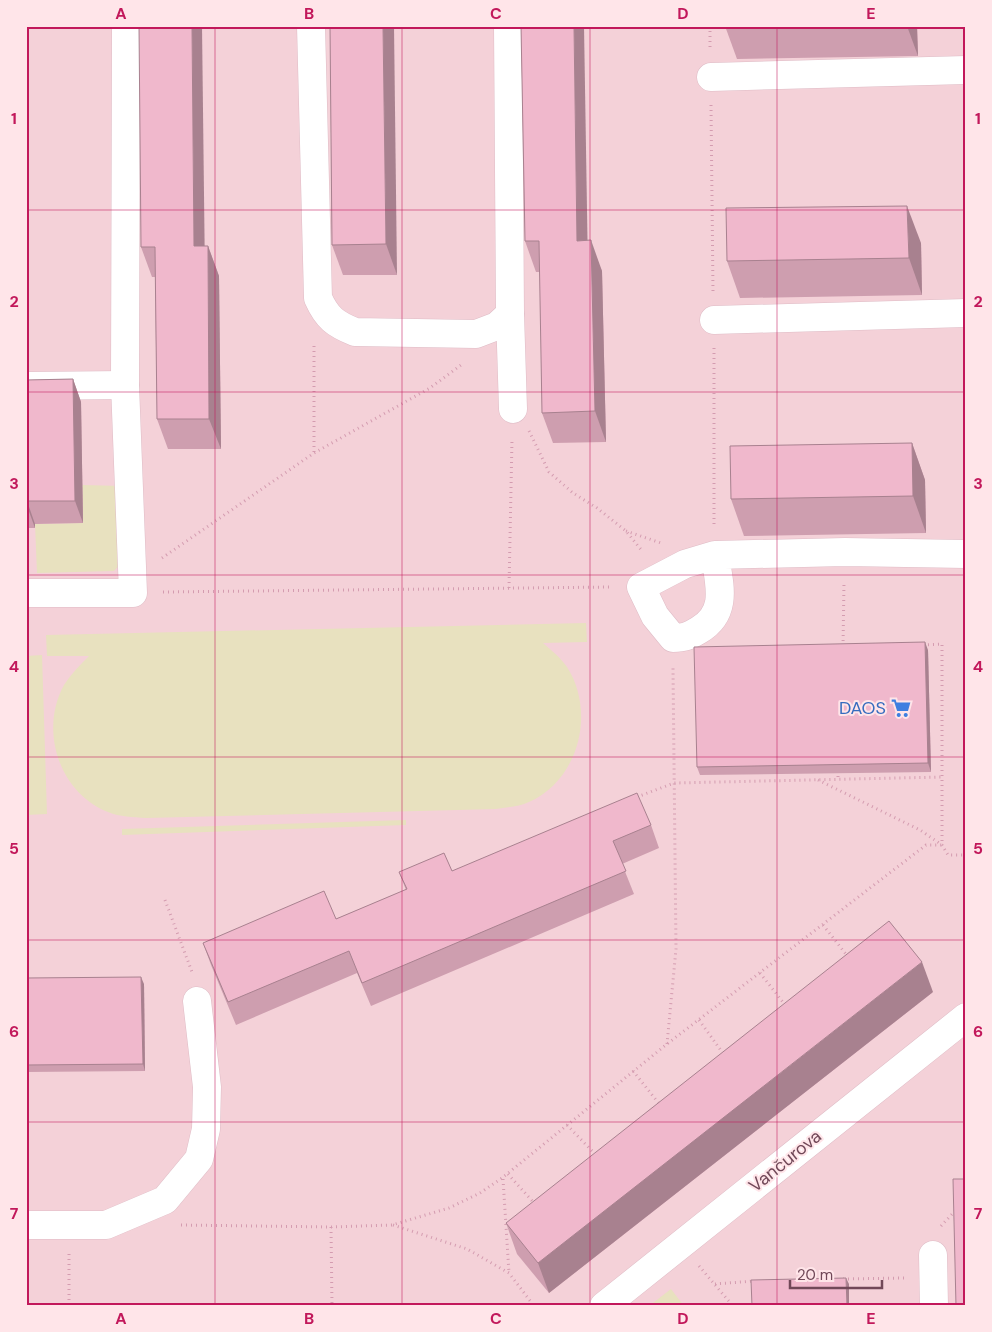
<svg xmlns="http://www.w3.org/2000/svg" width="992" height="1332" font-family="'DM Sans',sans-serif">
<style>
.residential{fill:#f4d1d8}
.green{fill:#e8e1bf}
.lines{fill:none;stroke-linecap:round;stroke-linejoin:round}
.minor-casing{stroke:#dfbcc6;stroke-width:29}
.path{stroke:#d49cb0;stroke-width:3;stroke-dasharray:1 4;stroke-linecap:butt}
.minor{stroke:#fff;stroke-width:28}
.wall{fill:#ce9eaf}
.shaded-wall{fill:#a8818f}
.building{fill:#f0b8cc;stroke:#a8818f}
.grid{fill:none;stroke:#c2185b;stroke-width:1;stroke-opacity:0.55}
.labels{text-anchor:middle;stroke-width:4;stroke-linejoin:round;paint-order:stroke}
.shop-label{font-size:18px;fill:#366cbe;stroke:#ffe5e9;text-anchor:end}
.street-label{font-size:18px;fill:#714858;stroke:#ffe5e9}
.neatline{fill:none;stroke:#c2185b;stroke-width:2}
.grid-label{font-size:16px;text-anchor:middle;font-weight:bold;fill:#c2185b}
</style>
<rect width="100%" height="100%" fill="#fbe0e4"/>
<rect class="residential" x="26" y="26" width="940" height="1280"/>
<g class="green">
<polygon points="82,485 123,486 124,560 114,571 37,573 35,524 83,523"/>
<path d="M 586,623 L 587,642 L 543,643 C 552,651 560,657 567,667 C 596,712 579,780 529,802 C 519,807 507,807 496,809 L 146,818 C 133,817 120,817 108,812 C 59,793 39,730 64,685 C 71,674 80,665 89,656 L 47,656 L 46,635 Z"/>
<polygon points="42,655 47,814 26,815 26,656"/>
<polygon points="406,820 406,825 122,835 122,829"/>
<polygon points="671,1289 684,1306 649,1306"/>
</g>
<g class="lines">
<defs>
<g id="minor">
<path d="M 311,26 L 318,298 C 327,318 335,324 355,332 L 476,334 L 497,326 L 510,314"/>
<polyline points="508,26 510,314 513,409"/>
<polyline points="711,77 966,70"/>
<polyline points="714,320 966,313"/>
<polyline points="26,386 125,385"/>
<path d="M 715,555 C 719,584 729,612 699,630 C 689,636 684,638 673,638 L 655,616 L 641,587 L 685,564 L 715,555 L 845,552 L 966,554"/>
<polyline points="26,593 133,593 125,385 126,26"/>
<polyline points="26,1225 106,1225 165,1200 199,1159 206,1129 207,1087 197,1001"/>
<polyline points="933,1255 934,1306"/>
<polyline points="604,1306 966,1017"/>
</g>
</defs>
<use href="#minor" class="minor-casing"/>
<g class="path">
<polyline points="710,26 710,47"/>
<polyline points="711,105 713,292"/>
<polyline points="714,348 714,527"/>
<polyline points="529,431 549,472 573,493 597,508 626,531 643,552"/>
<polyline points="314,452 314,343"/>
<polyline points="626,531 661,543"/>
<polyline points="162,558 314,453 430,388 461,365"/>
<polyline points="509,588 512,439"/>
<polyline points="163,592 612,587"/>
<polyline points="923,645 942,644 942,845"/>
<polyline points="843,646 844,582"/>
<polyline points="838,771 838,779"/>
<polyline points="818,780 920,830 942,845 948,855 966,855"/>
<polyline points="637,797 674,783 943,777"/>
<polyline points="165,900 192,972"/>
<polyline points="823,925 849,958"/>
<polyline points="760,973 786,1006"/>
<polyline points="699,1020 725,1056"/>
<polyline points="667,1044 676,949 673,668"/>
<polyline points="633,1071 661,1106"/>
<polyline points="567,1125 596,1155"/>
<polyline points="508,1174 534,1203"/>
<polyline points="503,1179 509,1273"/>
<polyline points="181,1225 331,1227 392,1225 449,1208 480,1193 502,1178 667,1044 926,845 942,845"/>
<polyline points="393,1225 467,1249 509,1273 534,1306"/>
<polyline points="941,1226 955,1211"/>
<polyline points="331,1227 332,1306"/>
<polyline points="69,1254 69,1306"/>
<polyline points="699,1266 733,1306"/>
<polyline points="843,1279 904,1278"/>
<polyline points="715,1284 754,1281"/>
</g>
<use href="#minor" class="minor"/>
</g>
<g class="wall">
<polygon points="330,26 397,275 343,275 332,245"/>
<polygon points="521,26 587,240 602,271 606,442 553,443 542,413 540,272 536,272 525,241"/>
<polygon points="725,26 917,26 918,56 737,59"/>
<polygon points="921,243 922,295 740,298 727,261"/>
<polygon points="208,246 219,276 221,449 168,449 157,419 155,277 152,277 141,247"/>
<polygon points="73,379 81,402 83,523 35,524 35,528 26,528 26,380"/>
<polygon points="912,443 925,480 926,533 744,536 731,499"/>
<polygon points="928,650 931,772 700,775 697,767"/>
<polygon points="651,825 659,848 622,864 634,894 371,1006 357,973 236,1025 211,965 203,943 336,919 406,890 399,872 452,871"/>
<polygon points="26,978 144,984 145,1071 26,1072"/>
<polygon points="933,992 549,1293 517,1254 506,1223"/>
</g>
<g class="shaded-wall">
<polygon points="192,26 202,26 205,277 194,246"/>
<polygon points="383,26 394,26 397,275 386,244"/>
<polygon points="574,26 584,26 588,271 577,241"/>
<polygon points="907,26 917,26 918,56"/>
<polygon points="907,206 921,243 922,295 909,258"/>
<polygon points="591,240 602,271 606,442 595,411"/>
<polygon points="208,246 219,276 221,449 209,419"/>
<polygon points="73,379 81,402 83,523 75,501"/>
<polygon points="912,443 925,480 926,533 913,496"/>
<polygon points="27,501 35,524 35,528 27,506"/>
<polygon points="925,642 928,650 931,772 928,763"/>
<polygon points="922,962 933,992 549,1293 538,1263"/>
<polygon points="141,977 144,984 145,1071 143,1064"/>
<polygon points="846,1278 849,1284 849,1306 847,1306"/>
</g>
<g class="building">
<polygon points="139,26 192,26 194,246 208,246 209,419 157,419 155,247 141,247"/>
<polygon points="330,26 383,26 386,244 332,245"/>
<polygon points="521,26 574,26 577,241 591,240 595,411 542,413 539,241 525,241"/>
<polygon points="907,206 909,258 727,261 726,208"/>
<polygon points="73,379 75,501 27,501 26,506 26,380"/>
<polygon points="912,443 913,496 731,499 730,446"/>
<polygon points="925,642 928,763 697,767 694,647"/>
<polygon points="637,793 651,825 613,841 626,871 362,983 349,951 228,1002 203,943 324,891 336,919 407,889 399,872 444,853 452,871"/>
<polygon points="889,921 922,962 538,1263 506,1223"/>
<polygon points="141,977 143,1064 26,1065 26,978"/>
<polygon points="953,1179 966,1179 966,1306 956,1306"/>
<polygon points="846,1278 847,1306 752,1306 751,1280"/>
</g>
<path class="grid" d="M 215,26 L 215,1306M 402,26 L 402,1306M 590,26 L 590,1306M 777,26 L 777,1306M 26,210 L 966,210M 26,392 L 966,392M 26,575 L 966,575M 26,757 L 966,757M 26,940 L 966,940M 26,1122 L 966,1122"/>
<defs>
<symbol id="supermarket-bare" viewBox="-9 -9 18 18"><path d="M-6-5.5h2.5l.6 2H6L4.5 2H-2.5L-4.4-4H-6ZM-1.5 3.2a1.3 1.3 0 1 0 .1 0ZM3 3.2a1.3 1.3 0 1 0 .1 0Z" fill="#3f7fe0" stroke="#ffe5e9" stroke-width="2.5" paint-order="stroke"/></symbol>
</defs>
<g fill-rule="evenodd">
<use href="#supermarket-bare" x="887" y="694" width="28" height="28"/>
</g>
<g class="labels">
<g class="shop-label">
<text x="886" y="714">DAOS</text>
</g>
<g class="street-label">
<text transform="translate(785 1161) rotate(-39)" y="6">Vančurova</text>
</g>
</g>
<rect width="992" height="1332" fill="none" stroke="#ffe5e9" stroke-width="55"/>
<path d="M790 1280v8h92v-8" fill="none" stroke="#714858" stroke-width="2.5"/>
<text x="797" y="1280" font-size="15" fill="#714858" stroke="#ffe5e9" stroke-width="4" paint-order="stroke">20 m</text>
<rect x="28" y="28" width="936" height="1276" class="neatline"/>
<g class="grid-label">
<text x="121" y="19">A</text>
<text x="309" y="19">B</text>
<text x="496" y="19">C</text>
<text x="683" y="19">D</text>
<text x="871" y="19">E</text>
<text x="14" y="124">1</text>
<text x="978" y="124">1</text>
<text x="14" y="307">2</text>
<text x="978" y="307">2</text>
<text x="14" y="489">3</text>
<text x="978" y="489">3</text>
<text x="14" y="672">4</text>
<text x="978" y="672">4</text>
<text x="14" y="854">5</text>
<text x="978" y="854">5</text>
<text x="14" y="1037">6</text>
<text x="978" y="1037">6</text>
<text x="14" y="1219">7</text>
<text x="978" y="1219">7</text>
<text x="121" y="1324">A</text>
<text x="309" y="1324">B</text>
<text x="496" y="1324">C</text>
<text x="683" y="1324">D</text>
<text x="871" y="1324">E</text>
</g>
</svg>
